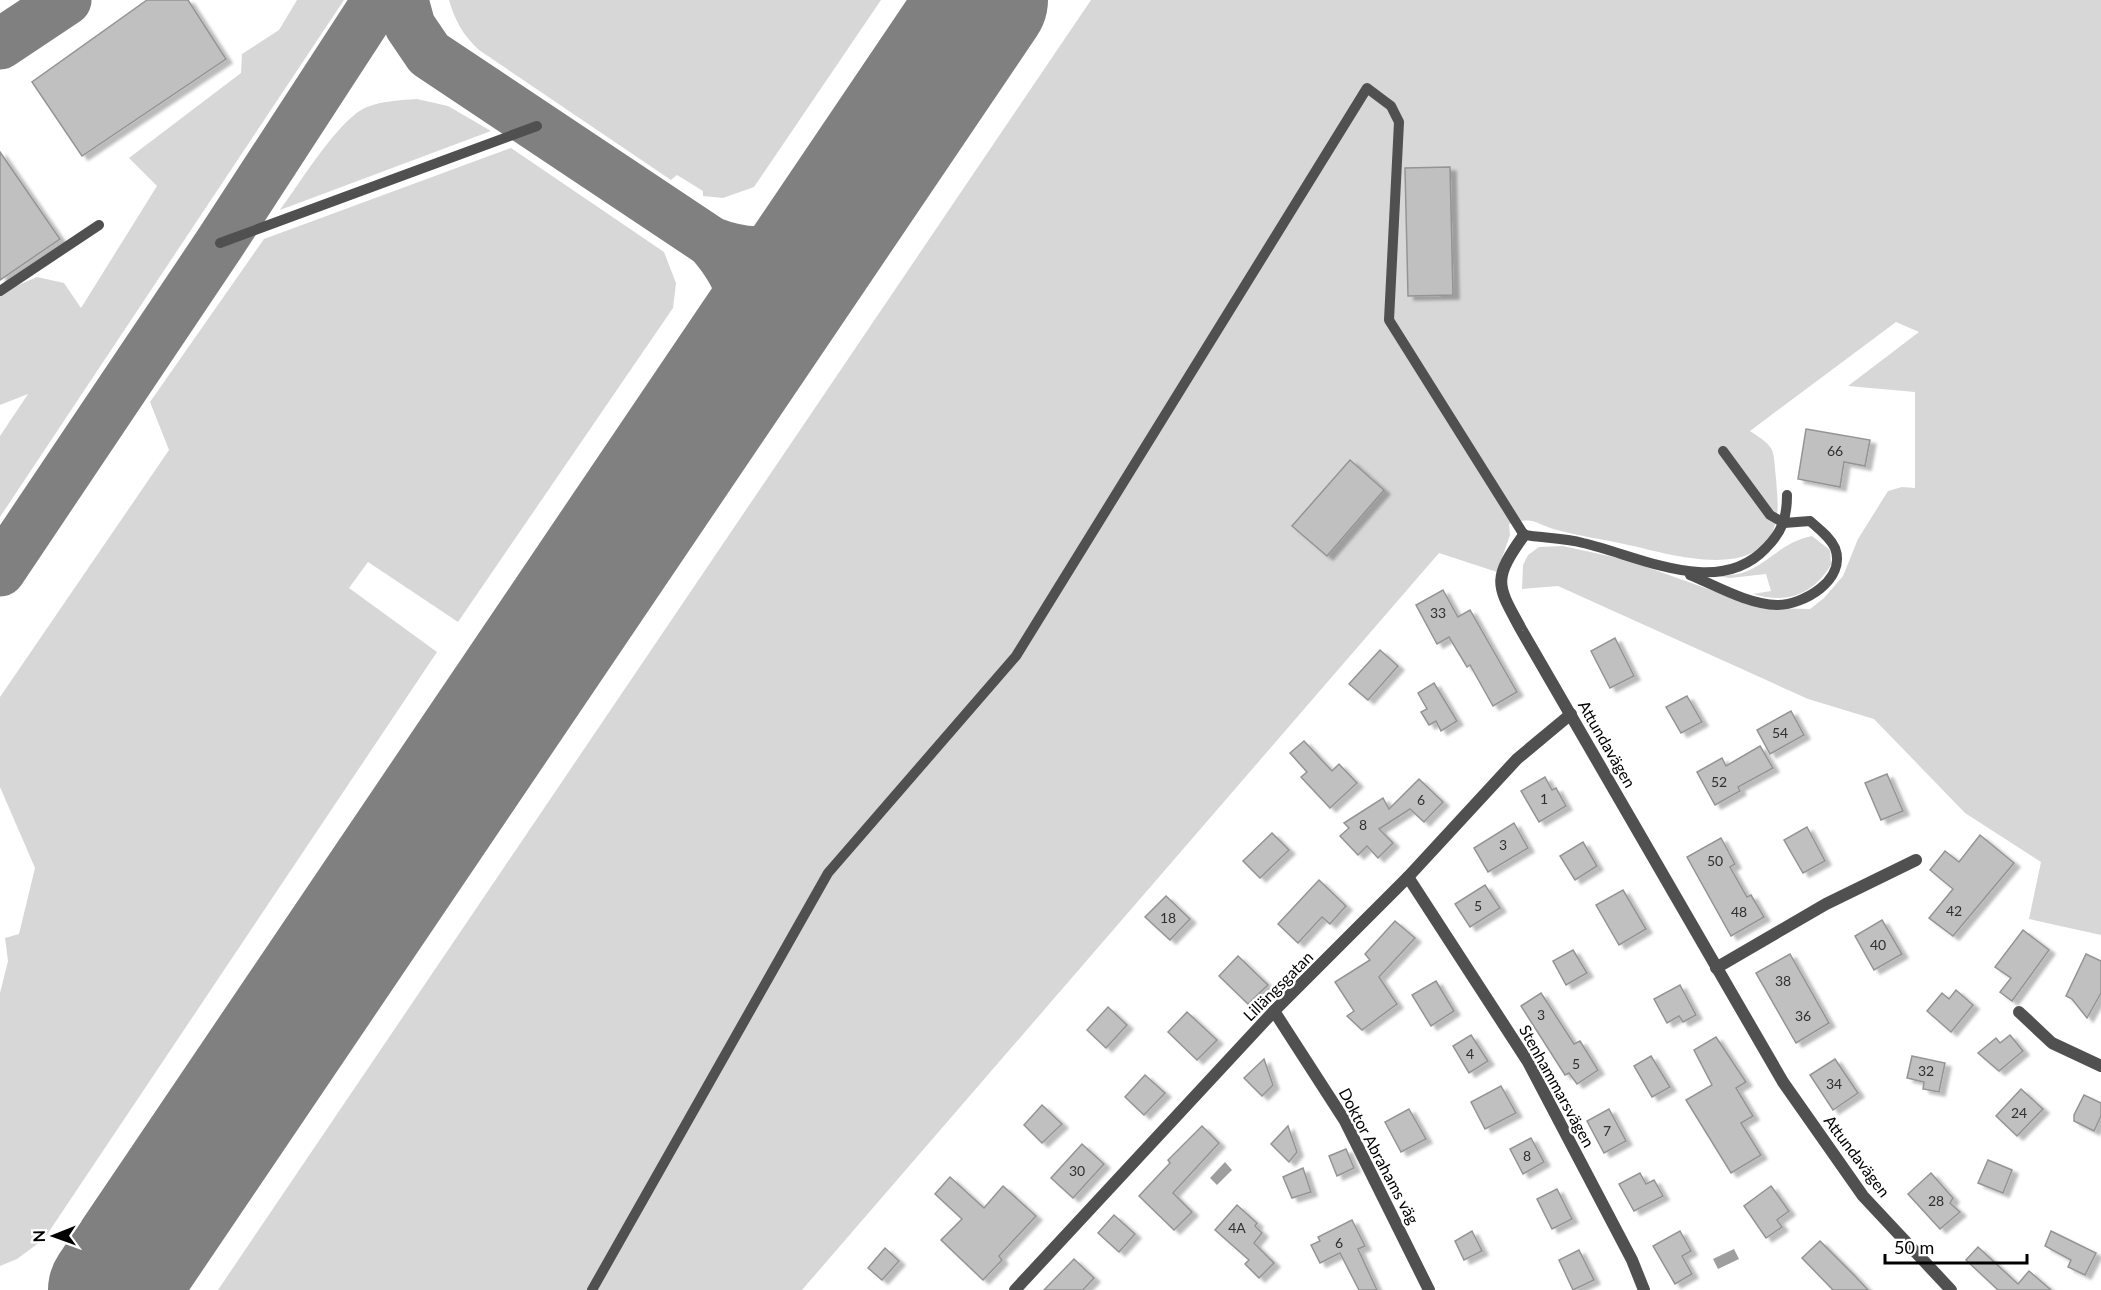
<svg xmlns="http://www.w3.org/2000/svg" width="2101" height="1290" font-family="Lato,sans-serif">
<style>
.green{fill:#d7d7d7}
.water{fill:#9e9e9e}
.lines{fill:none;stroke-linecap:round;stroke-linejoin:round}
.taxiway{stroke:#808080;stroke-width:51}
.runway{stroke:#808080;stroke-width:128}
.building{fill:#c0c0c0;stroke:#949494;stroke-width:1.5;filter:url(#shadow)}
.lane{stroke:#505050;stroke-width:10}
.street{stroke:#505050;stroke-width:12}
.labels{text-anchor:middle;stroke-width:5;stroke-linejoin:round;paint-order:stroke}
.number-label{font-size:14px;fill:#303030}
.street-label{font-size:16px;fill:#000;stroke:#fff}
</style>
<defs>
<filter id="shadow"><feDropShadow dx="6" dy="4" stdDeviation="1.5" flood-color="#0004"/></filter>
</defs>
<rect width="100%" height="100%" fill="#fff"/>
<g class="green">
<polygon points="297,0 344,0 0,517 0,436 28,394 0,405 0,293 37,277 64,283 81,308 157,186 129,158 241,73 242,54 279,30"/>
<path d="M 449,0 L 881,0 L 754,187 L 723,198 L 703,196 L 703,191 L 677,175 L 671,180 L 479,50 C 463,35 455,21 449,0 Z"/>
<path d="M 1091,0 L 2101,0 L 2101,935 L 2029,919 L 2041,862 L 1965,813 L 1874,719 L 1808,699 L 1558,586 L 1522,589 L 1523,565 L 1528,555 L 1539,547 L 1563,546 L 1627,560 L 1761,608 L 1810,609 L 1824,598 L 1843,576 L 1858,539 L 1888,491 L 1902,487 L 1915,488 L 1915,392 L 1848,386 L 1919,332 L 1896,322 L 1750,431 C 1776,448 1773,447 1776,478 C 1777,496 1780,511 1774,528 C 1754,583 1663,552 1624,544 C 1602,539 1579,536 1557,530 C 1533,523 1535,516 1509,524 L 1510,535 L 1497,572 L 1439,553 L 802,1290 L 218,1290 Z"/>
<path d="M 417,99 L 448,106 L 491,131 L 280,210 C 299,185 339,118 367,107 C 383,101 400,100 417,99 Z"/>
<polygon points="511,148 664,252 676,283 673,308 458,622 368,562 349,588 437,652 44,1239 17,1259 0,1266 0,993 8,961 5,938 19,934 35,868 0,787 0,697 169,450 150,402 264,239"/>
<path d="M 1812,536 L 1830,550 L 1831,565 C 1812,595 1788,604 1753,594 L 1771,591 L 1766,574 L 1730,578 L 1718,576 C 1726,575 1734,575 1742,573 C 1769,564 1781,542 1812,536 Z"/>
</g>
<g class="water">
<polygon points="1225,1162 1232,1170 1217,1185 1210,1178"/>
<polygon points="1734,1249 1739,1259 1718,1269 1713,1259"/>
</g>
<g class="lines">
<g class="taxiway">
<path d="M 403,0 L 410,26 L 429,54 L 711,242 C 765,263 793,248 837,218"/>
<polyline points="0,44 66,0"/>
<path d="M 711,242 C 749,286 751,315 735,369"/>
<polyline points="0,571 220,243 378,0"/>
</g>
<polyline class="runway" points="112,1290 984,0"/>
</g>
<g class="building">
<polygon points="147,0 188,0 226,59 82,156 32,82"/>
<polygon points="0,152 60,239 0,280"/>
<polygon points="1450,167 1453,295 1408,296 1405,168"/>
<polygon points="1806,429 1870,440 1865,466 1844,462 1840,487 1798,479"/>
<polygon points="1350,460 1384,490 1327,556 1292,526"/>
<polygon points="1443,590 1458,617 1470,610 1517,692 1493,706 1470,665 1467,667 1449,637 1437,644 1416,605"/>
<polygon points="1615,638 1634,676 1610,688 1591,651"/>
<polygon points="1380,650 1398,666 1368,700 1349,684"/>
<polygon points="1434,683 1457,721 1441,731 1436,721 1429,725 1421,712 1427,709 1418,693"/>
<polygon points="1687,696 1702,722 1681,733 1666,707"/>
<polygon points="1791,711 1804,735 1770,754 1757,730"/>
<polygon points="1304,741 1332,771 1339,764 1357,783 1330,808 1301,777 1307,772 1290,753"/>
<polygon points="1760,746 1773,768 1738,787 1740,791 1715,805 1697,772 1722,758 1726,766"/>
<polygon points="1887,774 1903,811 1881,820 1865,783"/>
<polygon points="1545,777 1552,790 1556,788 1566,806 1539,822 1521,791"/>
<polygon points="1419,779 1443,802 1424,822 1410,809 1379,829 1393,843 1378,858 1367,846 1358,855 1340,836 1349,828 1344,823 1383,798 1389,809"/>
<polygon points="1514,823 1528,848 1488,872 1474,848"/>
<polygon points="1807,827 1825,861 1803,873 1784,840"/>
<polygon points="1272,833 1289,850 1260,878 1243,861"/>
<polygon points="1980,835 2014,863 1953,936 1929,918 1953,889 1930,870 1945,851 1959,862"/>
<polygon points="1721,838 1735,864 1730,867 1747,897 1751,895 1764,917 1731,936 1687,857"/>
<polygon points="1583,842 1597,866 1575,880 1560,856"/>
<polygon points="1319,880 1346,906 1330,924 1322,917 1298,943 1278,924"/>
<polygon points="1485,885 1500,908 1470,927 1455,904"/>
<polygon points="1623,890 1646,929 1619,945 1596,905"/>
<polygon points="1166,896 1190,919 1170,940 1145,917"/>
<polygon points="1882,920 1902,954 1874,970 1855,936"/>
<polygon points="1395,921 1415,938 1379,977 1397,1004 1362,1030 1347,1016 1354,1011 1335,982 1370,960 1365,954"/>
<polygon points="2023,930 2049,950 2012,1001 2000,992 2011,978 1995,967"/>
<polygon points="1573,950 1587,973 1566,985 1553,961"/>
<polygon points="1790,954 1829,1023 1796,1043 1756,973"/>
<polygon points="2086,954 2101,961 2101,993 2087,1018 2072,999 2066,996"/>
<polygon points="1238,956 1268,985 1248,1004 1219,976"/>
<polygon points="1436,981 1454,1011 1431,1026 1412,995"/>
<polygon points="1680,985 1696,1015 1683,1022 1679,1016 1667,1023 1654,999"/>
<polygon points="1956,990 1973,1005 1951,1032 1927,1011 1942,993 1949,999"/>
<polygon points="1541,993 1574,1044 1580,1041 1598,1070 1577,1084 1569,1073 1565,1075 1521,1006"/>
<polygon points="1108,1007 1127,1025 1106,1048 1087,1030"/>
<polygon points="1187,1012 1217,1040 1197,1060 1168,1032"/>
<polygon points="1471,1035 1488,1061 1469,1073 1453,1046"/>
<polygon points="2010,1035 2023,1051 1999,1071 1978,1053 1996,1038 2000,1043"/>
<polygon points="1716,1037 1746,1082 1736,1088 1753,1116 1741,1123 1761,1155 1731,1173 1686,1100 1712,1085 1694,1050"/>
<polygon points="1651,1056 1670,1087 1652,1097 1634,1066"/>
<polygon points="1912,1056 1945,1063 1939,1092 1923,1089 1924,1082 1907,1078"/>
<polygon points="1264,1059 1273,1085 1262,1096 1244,1078"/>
<polygon points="1835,1059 1858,1093 1833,1110 1810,1075"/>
<polygon points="1145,1075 1165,1093 1144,1115 1125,1097"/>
<polygon points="1501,1086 1516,1113 1485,1129 1471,1102"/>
<polygon points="2021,1089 2043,1109 2017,1136 1996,1116"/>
<polygon points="2084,1095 2101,1103 2101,1116 2094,1131 2074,1121 2074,1115"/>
<polygon points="1042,1105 1062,1124 1042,1143 1024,1125"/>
<polygon points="1409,1109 1426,1139 1401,1152 1385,1122"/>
<polygon points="1609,1109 1626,1141 1604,1153 1587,1121"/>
<polygon points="1202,1126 1219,1143 1173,1193 1192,1212 1174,1230 1139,1196 1170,1163 1168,1160"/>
<polygon points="1288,1126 1297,1152 1289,1162 1271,1144"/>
<polygon points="1531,1138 1544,1162 1523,1174 1510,1149"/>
<polygon points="1082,1144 1104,1164 1073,1198 1051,1178"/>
<polygon points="1346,1149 1354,1168 1337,1176 1329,1156"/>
<polygon points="1988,1160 2012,1170 2003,1193 1978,1183"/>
<polygon points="1303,1168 1311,1192 1292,1198 1283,1177"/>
<polygon points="1640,1173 1646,1184 1654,1180 1663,1196 1634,1211 1619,1184"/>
<polygon points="1931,1173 1953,1198 1950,1203 1960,1212 1940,1229 1908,1194"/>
<polygon points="950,1177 984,1208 1003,1186 1036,1216 999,1256 1002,1260 983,1280 941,1240 962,1219 935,1194"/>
<polygon points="1771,1186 1789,1211 1777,1220 1782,1227 1766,1238 1744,1206"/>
<polygon points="1557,1189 1572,1219 1552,1229 1537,1199"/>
<polygon points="1237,1205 1257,1223 1255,1226 1262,1233 1254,1243 1274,1263 1259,1278 1245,1264 1249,1260 1215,1230"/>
<polygon points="1114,1215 1135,1234 1119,1252 1098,1233"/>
<polygon points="1352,1220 1365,1246 1358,1249 1377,1290 1359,1290 1340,1253 1320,1263 1311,1245 1320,1241 1318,1237"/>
<polygon points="1472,1231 1482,1251 1464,1260 1455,1241"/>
<polygon points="1680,1231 1691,1251 1682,1256 1692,1274 1675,1284 1653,1246"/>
<polygon points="2051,1231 2096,1253 2085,1275 2068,1267 2071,1260 2045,1246"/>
<polygon points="1820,1241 1855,1276 1868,1290 1833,1290 1802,1258"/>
<polygon points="1978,1247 2018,1284 2029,1271 2051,1290 1998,1290 1966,1260"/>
<polygon points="885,1248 899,1261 882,1280 868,1268"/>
<polygon points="1579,1250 1594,1280 1573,1290 1559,1260"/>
<polygon points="1074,1259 1094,1278 1083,1290 1044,1290"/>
</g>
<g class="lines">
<g class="lane">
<polyline points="220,243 537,126"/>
<polyline points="0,291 99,225"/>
<path d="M 1690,575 C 1717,586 1747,604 1777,605 C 1803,605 1847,580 1835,548 C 1830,537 1819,529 1810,521 L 1784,523 L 1770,515 L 1723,451"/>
<path d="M 592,1290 L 828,873 L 1016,656 L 1367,88 L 1391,106 L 1399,122 L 1389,320 L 1524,535 C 1543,538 1564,538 1583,543 C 1640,556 1718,599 1766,548 C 1782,532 1787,518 1787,495"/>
</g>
<g class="street">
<path d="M 1524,535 C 1491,581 1497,585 1522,631 L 1783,1082 L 1863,1196 L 1951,1290"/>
<polyline points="1408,877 1528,1062 1632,1260 1644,1290"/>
<polyline points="1716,968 1826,904 1916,860"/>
<polyline points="1274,1011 1345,1121 1429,1290"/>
<polyline points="2019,1012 2052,1043 2101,1066"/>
<polyline points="1015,1290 1274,1011 1408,877 1517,759 1571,714"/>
</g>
</g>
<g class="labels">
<g class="number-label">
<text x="1835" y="456">66</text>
<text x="1438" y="618">33</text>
<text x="1780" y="738">54</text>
<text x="1719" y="787">52</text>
<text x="1544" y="804">1</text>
<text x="1421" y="805">6</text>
<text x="1363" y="830">8</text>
<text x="1503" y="850">3</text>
<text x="1715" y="866">50</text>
<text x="1478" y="911">5</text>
<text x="1954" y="916">42</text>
<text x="1739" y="917">48</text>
<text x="1168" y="923">18</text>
<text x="1878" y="950">40</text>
<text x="1783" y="986">38</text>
<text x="1541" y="1020">3</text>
<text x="1803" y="1021">36</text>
<text x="1470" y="1059">4</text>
<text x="1576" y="1069">5</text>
<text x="1926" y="1076">32</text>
<text x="1834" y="1089">34</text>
<text x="2019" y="1118">24</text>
<text x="1607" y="1136">7</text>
<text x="1527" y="1161">8</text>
<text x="1077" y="1176">30</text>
<text x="1936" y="1206">28</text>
<text x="1237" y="1233">4A</text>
<text x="1339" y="1248">6</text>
</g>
<g class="street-label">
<text transform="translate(1607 744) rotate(60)" y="6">Attundavägen</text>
<text transform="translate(1278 986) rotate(-45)" y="6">Lillängsgatan</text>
<text transform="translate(1557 1086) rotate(61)" y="6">Stenhammarsvägen</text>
<text transform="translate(1379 1156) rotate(62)" y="6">Doktor Abrahams väg</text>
<text transform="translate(1857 1156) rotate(53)" y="6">Attundavägen</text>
</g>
</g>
<g transform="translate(54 1236) rotate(269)" stroke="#ffffff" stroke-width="4.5" paint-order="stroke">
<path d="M0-4.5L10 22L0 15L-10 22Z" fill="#000000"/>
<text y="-9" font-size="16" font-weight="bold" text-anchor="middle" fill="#000000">N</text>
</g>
<path d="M1885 1254v9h142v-9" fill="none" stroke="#000000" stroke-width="3"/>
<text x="1894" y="1254" font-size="18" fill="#000000" stroke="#ffffff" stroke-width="4.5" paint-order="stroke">50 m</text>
</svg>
